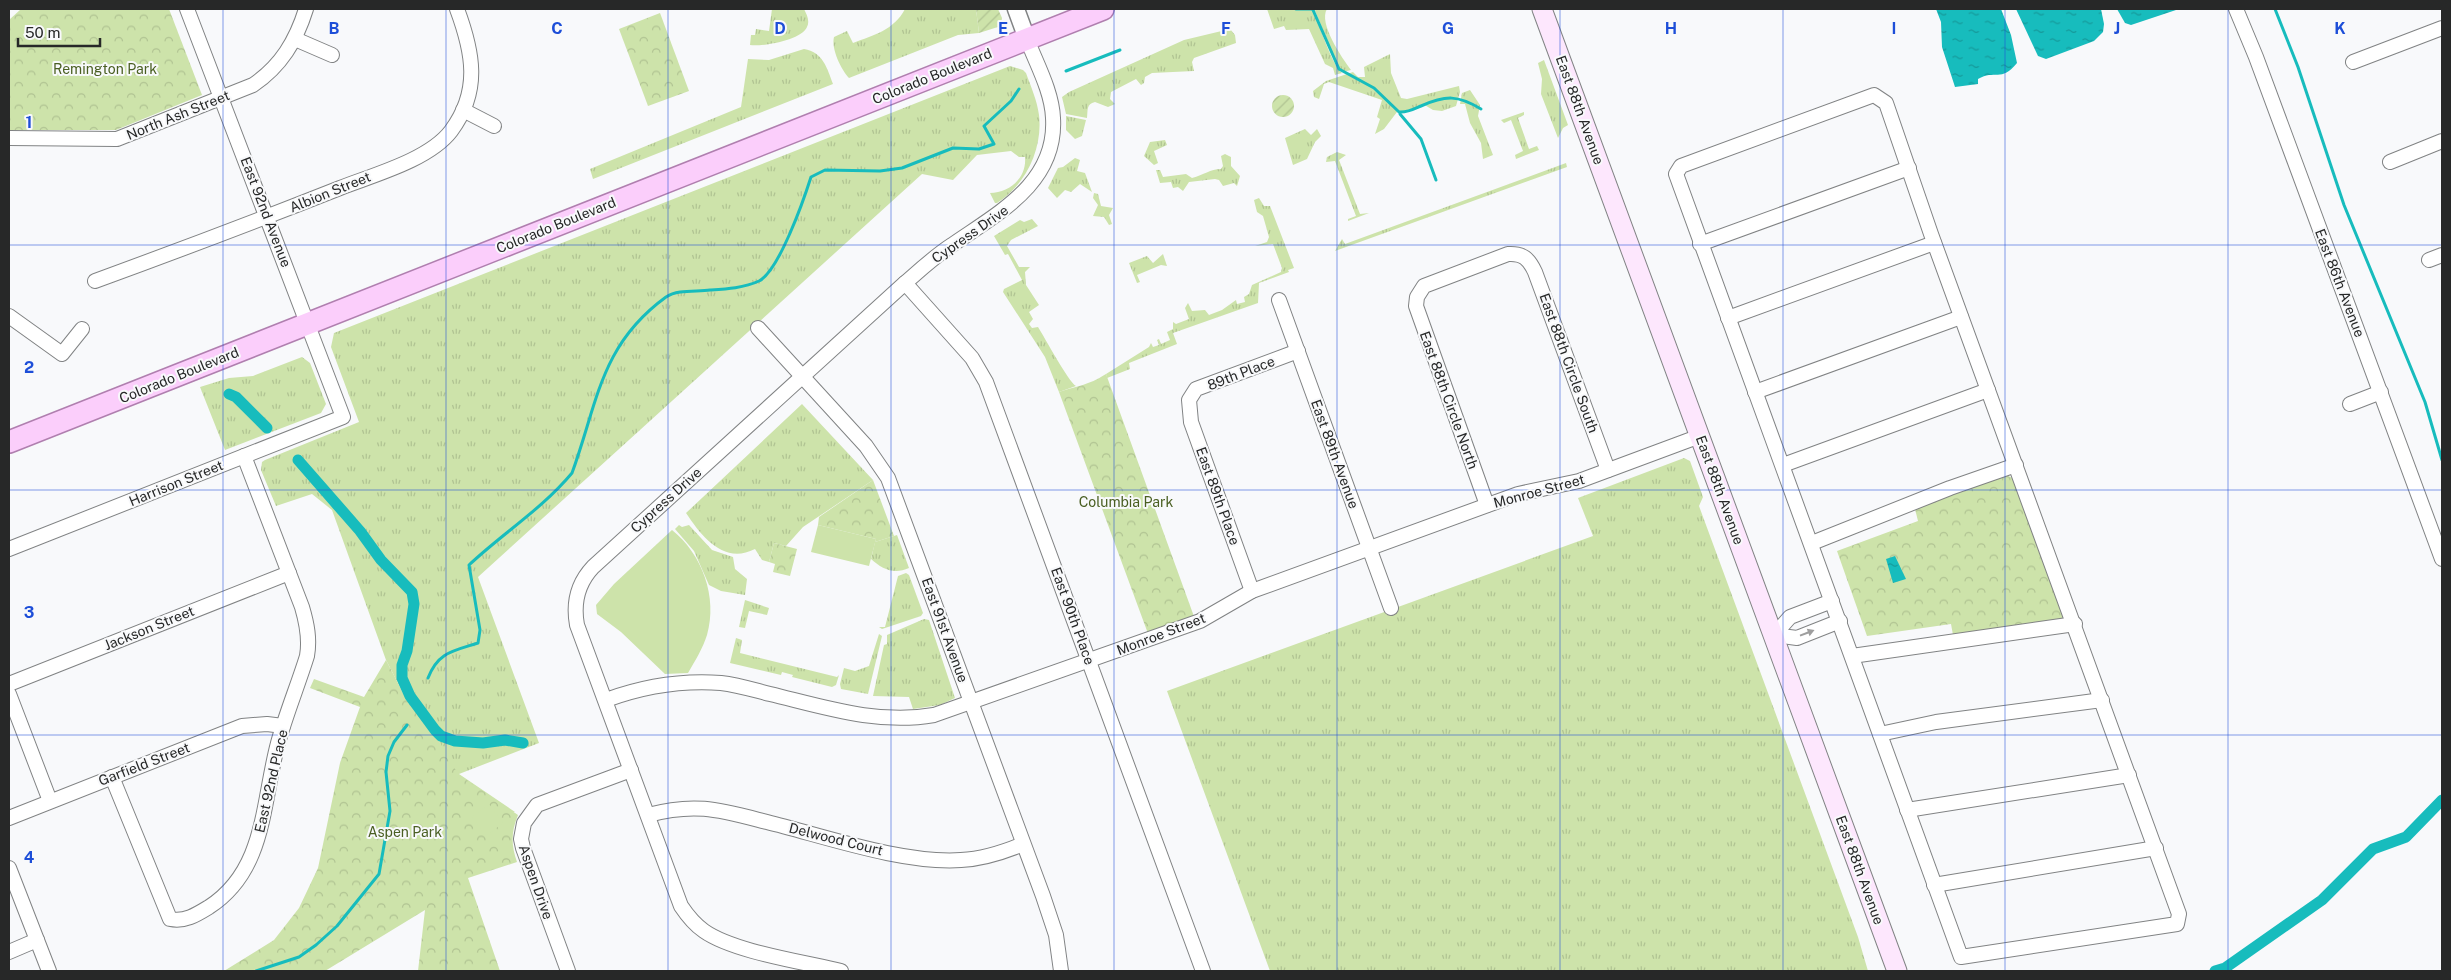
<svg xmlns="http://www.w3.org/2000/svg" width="2451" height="980" font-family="'Public Sans',sans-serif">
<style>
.grass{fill:url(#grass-tufts)}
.park{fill:url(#park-crowns)}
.garden{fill:url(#garden-furrows)}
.pitch{fill:#cde3aa}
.water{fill:url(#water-ripples)}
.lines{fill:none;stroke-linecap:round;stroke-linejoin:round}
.stream{stroke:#17bcbd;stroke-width:3}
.canal{stroke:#17bcbd;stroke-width:11}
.minor-casing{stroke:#818384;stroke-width:16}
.tertiary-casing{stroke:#818384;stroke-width:19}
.secondary-casing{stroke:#818384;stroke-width:21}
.primary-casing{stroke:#b07faf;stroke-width:24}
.minor{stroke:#fff;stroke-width:14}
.tertiary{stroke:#fff;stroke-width:16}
.secondary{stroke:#fde7fd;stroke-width:19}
.primary{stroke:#fbcefb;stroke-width:21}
.oneway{fill:#9e9e9e}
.grid{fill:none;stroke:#1d4ed8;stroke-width:1;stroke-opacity:0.55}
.labels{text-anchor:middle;stroke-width:4;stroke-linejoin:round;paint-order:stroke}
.park-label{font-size:14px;fill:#4a5f22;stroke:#f8f9fb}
.street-label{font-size:14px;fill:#272828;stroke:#f8f9fb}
.grid-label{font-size:16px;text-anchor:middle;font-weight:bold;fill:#1d4ed8;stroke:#f8f9fb;stroke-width:4;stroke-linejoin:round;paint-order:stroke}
</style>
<defs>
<pattern id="grass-tufts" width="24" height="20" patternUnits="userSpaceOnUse" patternTransform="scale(1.25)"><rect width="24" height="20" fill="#cde3aa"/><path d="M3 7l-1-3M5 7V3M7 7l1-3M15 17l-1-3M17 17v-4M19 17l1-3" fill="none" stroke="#b0c392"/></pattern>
<pattern id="park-crowns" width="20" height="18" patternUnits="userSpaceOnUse" patternTransform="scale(1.25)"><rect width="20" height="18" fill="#cde3aa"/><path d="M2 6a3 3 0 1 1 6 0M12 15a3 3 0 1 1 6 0" fill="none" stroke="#b0c392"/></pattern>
<pattern id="garden-furrows" width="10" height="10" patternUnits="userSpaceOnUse" patternTransform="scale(1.25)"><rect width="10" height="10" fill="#cde3aa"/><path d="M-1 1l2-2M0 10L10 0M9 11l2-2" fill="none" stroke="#b0c392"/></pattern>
<pattern id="water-ripples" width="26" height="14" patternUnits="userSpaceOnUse" patternTransform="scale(1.25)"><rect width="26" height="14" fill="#17bcbd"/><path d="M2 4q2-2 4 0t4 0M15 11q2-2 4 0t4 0" fill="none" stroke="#15999a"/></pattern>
</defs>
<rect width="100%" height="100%" fill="#f8f9fb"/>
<g class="grass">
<path d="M 772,9 L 804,9 C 807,15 810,21 807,27 C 802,40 762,47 750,45 L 751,35 L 755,35 L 756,29 L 769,31 Z"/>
<path d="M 905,9 L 976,9 L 979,33 L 958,35 L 849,78 C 841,69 831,49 834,37 L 847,31 L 853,43 C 874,35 894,30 905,9 Z"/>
<path d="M 1267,9 L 1312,9 C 1320,24 1330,62 1342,73 L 1335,75 L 1333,68 L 1325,64 L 1309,29 L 1286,30 L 1284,26 L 1274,29 Z"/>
<path d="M 1316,9 L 1327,9 C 1318,23 1342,58 1351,70 L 1343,72 L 1339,68 L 1315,11 Z"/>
<path d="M 1230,29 L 1235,35 L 1236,43 L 1194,58 L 1192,62 L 1194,71 L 1152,73 L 1145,77 L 1144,83 L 1141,85 L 1136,79 L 1111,92 L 1110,99 L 1115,104 L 1108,107 L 1095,102 C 1086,104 1088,110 1087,118 L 1066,114 L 1062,97 L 1069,92 L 1184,40 Z"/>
<path d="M 804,49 C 823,52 827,68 833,84 L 593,179 L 590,169 L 741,107 L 748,59 L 769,60 Z"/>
<polygon points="1390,54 1391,73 1401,98 1407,99 1459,86 1460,92 1456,106 1442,111 1433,110 1423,104 1409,111 1397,112 1384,129 1375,134 1380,119 1377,117 1382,100 1329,82 1324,84 1319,99 1314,97 1313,91 1326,81 1353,72 1358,77 1365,77 1364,67"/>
<polygon points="1544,60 1568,125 1563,128 1558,138 1541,94 1542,79 1538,63"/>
<path d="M 1010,66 L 1023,70 L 1026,73 C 1031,87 1037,100 1039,115 C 1043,148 1026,185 997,203 L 995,203 L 990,193 C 1009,193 1027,178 1025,157 L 1019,157 L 1011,151 L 977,155 L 953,180 L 922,174 L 478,577 L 539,743 L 459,774 L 515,812 L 473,817 L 439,741 L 403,693 L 386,660 L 332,510 L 312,494 L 276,506 L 261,470 L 262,462 L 265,460 L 359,422 L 331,347 L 334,333 Z"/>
<polygon points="1470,90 1480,105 1478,116 1493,155 1483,159 1481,143 1470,123 1465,104 1460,104 1462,93"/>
<polygon points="1524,112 1524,115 1518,118 1529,149 1537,146 1539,150 1516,159 1515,155 1523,151 1511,120 1504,123 1501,120"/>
<polygon points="1066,116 1086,120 1082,136 1075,139 1066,130"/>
<polygon points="1305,129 1311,135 1317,129 1321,136 1315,142 1307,159 1293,165 1285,138"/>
<polygon points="1165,140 1167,145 1154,151 1158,163 1154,165 1144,156 1150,142"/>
<polygon points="1337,152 1346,155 1339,160 1360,214 1369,213 1348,221 1348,219 1356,216 1335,161 1326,162 1327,157"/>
<path d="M 1225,154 L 1231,157 L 1231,166 L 1240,176 L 1237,186 L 1234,183 L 1223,186 L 1219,180 L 1215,179 L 1189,182 L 1183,191 L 1178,187 L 1173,188 L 1171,182 L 1160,183 L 1156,170 L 1160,170 L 1163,177 L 1186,174 L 1192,178 C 1204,175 1210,169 1221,169 L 1223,166 L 1221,156 Z"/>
<polygon points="1075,158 1080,160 1077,171 1085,173 1092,192 1080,184 1071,192 1065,190 1057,198 1048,188 1058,168 1063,167"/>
<polygon points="1566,163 1567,167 1335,251 1342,239 1345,244"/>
<polygon points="1094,193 1098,194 1101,206 1113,208 1109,215 1112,224 1109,225 1104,217 1093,216 1098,205 1093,198"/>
<polygon points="1259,198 1264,206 1270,206 1294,268 1288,270 1289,272 1259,283 1258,303 1173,333 1177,344 1129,363 1130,369 1107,378 1106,374 1149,347 1151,343 1153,347 1159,345 1157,340 1159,339 1161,344 1170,340 1167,332 1173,329 1173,322 1176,324 1189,319 1185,308 1188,303 1192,311 1205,310 1209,315 1222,310 1236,300 1237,304 1245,302 1244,297 1249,294 1252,285 1281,272 1282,268 1273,244 1255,246 1267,242 1269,237 1263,216 1257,212 1254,200"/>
<path d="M 1032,219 L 1038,226 L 1011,240 L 1007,246 L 1019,267 L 1030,267 L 1025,272 L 1026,285 L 1039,305 L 1029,312 L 1033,319 L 1029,324 L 1032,328 L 1038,327 C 1045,338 1068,381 1076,386 L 1059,392 L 1045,357 L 1003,292 L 1004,289 L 1022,280 L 1008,254 L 1005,255 L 994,236 L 1020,220 L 1024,222 Z"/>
<polygon points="1163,254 1167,266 1161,265 1137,275 1140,282 1137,283 1129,263 1147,256 1153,263"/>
<polygon points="302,357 310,363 326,404 321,413 225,450 200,387 229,378 253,376"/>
<path d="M 802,404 L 873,480 L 803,527 L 786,546 L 774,543 L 769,562 L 762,560 L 755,549 C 724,565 702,537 686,513 Z"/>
<polygon points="1684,458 1690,461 1703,497 1699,506 1858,937 1868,971 1270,971 1167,691 1593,536 1578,498"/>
<polygon points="679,525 682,527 689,525 712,550 733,557 735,569 747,579 745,595 721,591 709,585 694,551 675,529"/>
<path d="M 897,535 L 909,568 C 894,575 882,569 871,559 L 875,542 Z"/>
<polygon points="906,573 909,575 923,613 921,616 882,629 879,627 885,627 898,576"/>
<polygon points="745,600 769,608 767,615 749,611 745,628 739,627"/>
<polygon points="924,619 929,620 955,698 940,705 913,709 909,697 873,696 884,645 887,644 887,635"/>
<polygon points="879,634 882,636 868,694 841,689 840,684 844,668 855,671 869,666"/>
<polygon points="736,638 742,640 740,653 837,677 839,675 836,685 832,687 792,677 793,675 782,672 781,675 730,663"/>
</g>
<g class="park">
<polygon points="21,9 169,9 202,95 116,130 9,130 9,20"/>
<polygon points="660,13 689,91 648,106 619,29"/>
<path d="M 1106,374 L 1196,622 L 1150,639 L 1059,392 C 1079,385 1087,386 1106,374 Z"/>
<polygon points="2006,475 2015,479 2064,616 2061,620 1953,635 1951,624 1867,636 1837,551 1918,521 1915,509 1918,507"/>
<polygon points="873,480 894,536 875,542 876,539 818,525 819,517"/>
<polygon points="774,543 797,549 790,576 773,572 775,564 769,562"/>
<path d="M 386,660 L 403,693 L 439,741 L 458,774 L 518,815 C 511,832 511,845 517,862 L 468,878 L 500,971 L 418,971 L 425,910 L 325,971 L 224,971 L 274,940 L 299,908 L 318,868 L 340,763 L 360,707 L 310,688 L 314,679 L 364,697 Z"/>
</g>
<g class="garden">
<polygon points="976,9 998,9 1002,18 1001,26 979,33"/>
<circle cx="1283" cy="106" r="11"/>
</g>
<g class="pitch">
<polygon points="818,525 876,539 869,566 811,552"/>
<path d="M 672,530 C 702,554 718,597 707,635 C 703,648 695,661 688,673 L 665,674 L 621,632 L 597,614 L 596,605 L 614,584 Z"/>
<polygon points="489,804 503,823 486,836 472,817"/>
</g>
<g class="water">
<path d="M 1936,9 L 2001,9 L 2011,35 L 2017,63 C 2001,83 1995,69 1978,79 L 1978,84 L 1955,87 L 1942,47 L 1941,22 Z"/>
<polygon points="2016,9 2101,9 2104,24 2103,32 2094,41 2046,59 2038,56"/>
<polygon points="2117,9 2179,9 2131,25 2125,23"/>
<polygon points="1895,556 1906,579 1893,583 1886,559"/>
</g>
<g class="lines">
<g class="stream">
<polyline points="1296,9 1314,9"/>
<polyline points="2275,9 2298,67 2344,205 2425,402 2442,460"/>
<path d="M 1313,10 L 1339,69 L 1374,88 L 1399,112 C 1407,113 1414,109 1421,106 C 1446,95 1458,95 1481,109"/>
<polyline points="1066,71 1120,50"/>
<polyline points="1400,114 1421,139 1436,180"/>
<path d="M 428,678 C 438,652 453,651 478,643 L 480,630 L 469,565 C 503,533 542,509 572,473 C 598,402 600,345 666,297 C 678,289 697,292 710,290 C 726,289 744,288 759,281 C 779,271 804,199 811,177 L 825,170 L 880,171 L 902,168 L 953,148 L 979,149 L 994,144 L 984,126 L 1011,101 L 1019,89"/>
<polyline points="256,971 299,957 316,945 337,926 379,874 390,811 386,772 388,756 394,742 407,725"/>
</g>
<g class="canal">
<polyline points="229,394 236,397 267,428"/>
<polyline points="298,460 360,531 381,560 412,592 414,604 407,651 402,665 402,678 410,696 435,730 441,736 455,741 483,743 505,740 523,743"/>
<polyline points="2215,971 2225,968 2322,900 2373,849 2406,837 2442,800"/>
</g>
<defs>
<g id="minor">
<polyline points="2236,9 2256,57 2442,559"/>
<polyline points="295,39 332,55"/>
<polyline points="2353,62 2442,28"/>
<polygon points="1874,95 1886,103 1931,234 2179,914 2177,924 1961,957 1676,174 1681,166"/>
<polyline points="463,110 494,126"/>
<path d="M 9,138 L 117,139 L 253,85 C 281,66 296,41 306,9"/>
<polyline points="2390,162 2442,141"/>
<polyline points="1700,244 1909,168"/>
<polyline points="2429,260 2442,255"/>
<path d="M 95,281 C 177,251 259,220 340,188 C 373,175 429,160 451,131 C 481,91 473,52 457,9"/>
<polyline points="905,283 972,358 986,382 1203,971"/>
<polyline points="1279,300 1391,608"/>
<polyline points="9,316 62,354 82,329"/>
<polyline points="1728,318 1934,243"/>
<polyline points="758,328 866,446 888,478 1043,896 1056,935 1061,971"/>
<polyline points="1755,392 1961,317"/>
<polyline points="2350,404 2381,392"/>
<polyline points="1783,465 1988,390"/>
<path d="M 1487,505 L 1416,306 L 1417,297 L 1424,286 L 1508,254 C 1523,253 1529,259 1535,272 L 1608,470"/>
<polyline points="1812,543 1950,488 2016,465"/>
<polyline points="9,549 343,417 187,9"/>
<polyline points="1252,591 1191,422 1189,400 1196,389 1298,351"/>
<polyline points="1774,635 1797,638 1840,621"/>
<polyline points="1774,635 1790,617 1832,601"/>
<polyline points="1852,656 2075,624"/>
<polyline points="9,684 289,573"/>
<polyline points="9,694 50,801"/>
<path d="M 606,700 C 644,686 681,680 721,683 C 738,685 754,690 770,694 C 824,707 878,725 934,715 L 1200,621 L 1252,591 L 1518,494 L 1579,481 L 1700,436"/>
<polyline points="1880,734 1936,722 2102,700"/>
<path d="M 112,777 L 170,919 C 185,922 196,915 209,907 C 266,870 262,803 278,743 C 286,714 298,685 307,656 C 310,639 307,624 302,607 L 244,456"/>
<polyline points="1907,810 2129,775"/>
<path d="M 648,815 C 696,802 720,810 767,822 C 824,836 903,864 961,860 C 982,859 1004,852 1023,844"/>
<polyline points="9,818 242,726 267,724 283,726"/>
<polyline points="9,868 49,971"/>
<polyline points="1934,885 2156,848"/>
<polyline points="9,952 37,940"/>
<polyline points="568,971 523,848 521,839 524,823 537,805 631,770"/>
<path d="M 841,971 C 804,962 734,952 704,931 C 694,924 687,915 681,906 L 577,625 C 573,603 578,583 593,567 L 905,283 C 920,270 935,256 952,245 C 998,213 1057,183 1053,118 C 1052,91 1036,63 1027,39"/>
</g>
<polyline id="tertiary" points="1016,9 1027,39"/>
<polyline id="secondary" points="1542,9 1897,971"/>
<polyline id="primary" points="9,442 1103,9"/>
</defs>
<use href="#minor" class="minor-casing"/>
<use href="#tertiary" class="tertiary-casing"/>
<use href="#secondary" class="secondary-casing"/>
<use href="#primary" class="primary-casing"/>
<use href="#minor" class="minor"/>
<use href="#tertiary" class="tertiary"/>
<use href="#secondary" class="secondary"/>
<use href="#primary" class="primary"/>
</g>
<defs><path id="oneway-solid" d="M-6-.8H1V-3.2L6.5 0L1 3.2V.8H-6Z" transform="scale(1.25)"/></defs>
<use class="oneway" href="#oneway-solid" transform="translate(1807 633) rotate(-21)"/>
<path class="grid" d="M 223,9 L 223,971M 446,9 L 446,971M 668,9 L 668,971M 891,9 L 891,971M 1114,9 L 1114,971M 1337,9 L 1337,971M 1560,9 L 1560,971M 1783,9 L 1783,971M 2005,9 L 2005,971M 2228,9 L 2228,971M 9,245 L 2442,245M 9,490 L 2442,490M 9,735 L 2442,735"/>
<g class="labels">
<g class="park-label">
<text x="105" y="74">Remington Park</text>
<text x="1126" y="507">Columbia Park</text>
<text x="405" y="837">Aspen Park</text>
</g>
<g class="street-label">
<text transform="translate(932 76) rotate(-22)" y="5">Colorado Boulevard</text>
<text transform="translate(1580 110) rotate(70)" y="5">East 88th Avenue</text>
<text transform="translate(178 115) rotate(-22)" y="5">North Ash Street</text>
<text transform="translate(330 192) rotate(-22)" y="5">Albion Street</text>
<text transform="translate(266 212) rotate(69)" y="5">East 92nd Avenue</text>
<text transform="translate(556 225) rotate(-22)" y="5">Colorado Boulevard</text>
<text transform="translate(970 234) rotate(-35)" y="5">Cypress Drive</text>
<text transform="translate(2340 283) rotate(69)" y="5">East 86th Avenue</text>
<text transform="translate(1569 363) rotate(70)" y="5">East 88th Circle South</text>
<text transform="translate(1241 373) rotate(-21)" y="5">89th Place</text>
<text transform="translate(179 375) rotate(-22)" y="5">Colorado Boulevard</text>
<text transform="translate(1449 400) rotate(70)" y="5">East 88th Circle North</text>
<text transform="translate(1335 454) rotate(70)" y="5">East 89th Avenue</text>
<text transform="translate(176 483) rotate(-22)" y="5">Harrison Street</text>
<text transform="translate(1720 490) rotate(70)" y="5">East 88th Avenue</text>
<text transform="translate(1539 491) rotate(-15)" y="5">Monroe Street</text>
<text transform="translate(1218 496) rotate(70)" y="5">East 89th Place</text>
<text transform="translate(666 500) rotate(-42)" y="5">Cypress Drive</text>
<text transform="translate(1073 616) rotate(70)" y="5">East 90th Place</text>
<text transform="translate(149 628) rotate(-22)" y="5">Jackson Street</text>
<text transform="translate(945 630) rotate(70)" y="5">East 91st Avenue</text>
<text transform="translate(1161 634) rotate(-21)" y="5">Monroe Street</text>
<text transform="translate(144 764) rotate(-21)" y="5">Garfield Street</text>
<text transform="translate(271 781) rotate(-77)" y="5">East 92nd Place</text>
<text transform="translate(836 839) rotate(14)" y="5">Delwood Court</text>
<text transform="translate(1860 870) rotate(70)" y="5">East 88th Avenue</text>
<text transform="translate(536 882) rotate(71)" y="5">Aspen Drive</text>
</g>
</g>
<g class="grid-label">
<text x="334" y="34">B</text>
<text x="557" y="34">C</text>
<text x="780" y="34">D</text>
<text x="1003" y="34">E</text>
<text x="1226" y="34">F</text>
<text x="1448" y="34">G</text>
<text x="1671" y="34">H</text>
<text x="1894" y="34">I</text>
<text x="2117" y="34">J</text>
<text x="2340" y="34">K</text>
<text x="29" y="128">1</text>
<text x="29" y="373">2</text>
<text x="29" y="618">3</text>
<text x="29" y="863">4</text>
</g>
<rect width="2451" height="980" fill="none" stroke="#272828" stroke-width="20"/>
<path d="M18 38v8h82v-8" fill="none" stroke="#272828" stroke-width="2.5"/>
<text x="25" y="38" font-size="15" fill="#272828" stroke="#f8f9fb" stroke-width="4" paint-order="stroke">50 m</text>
</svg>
